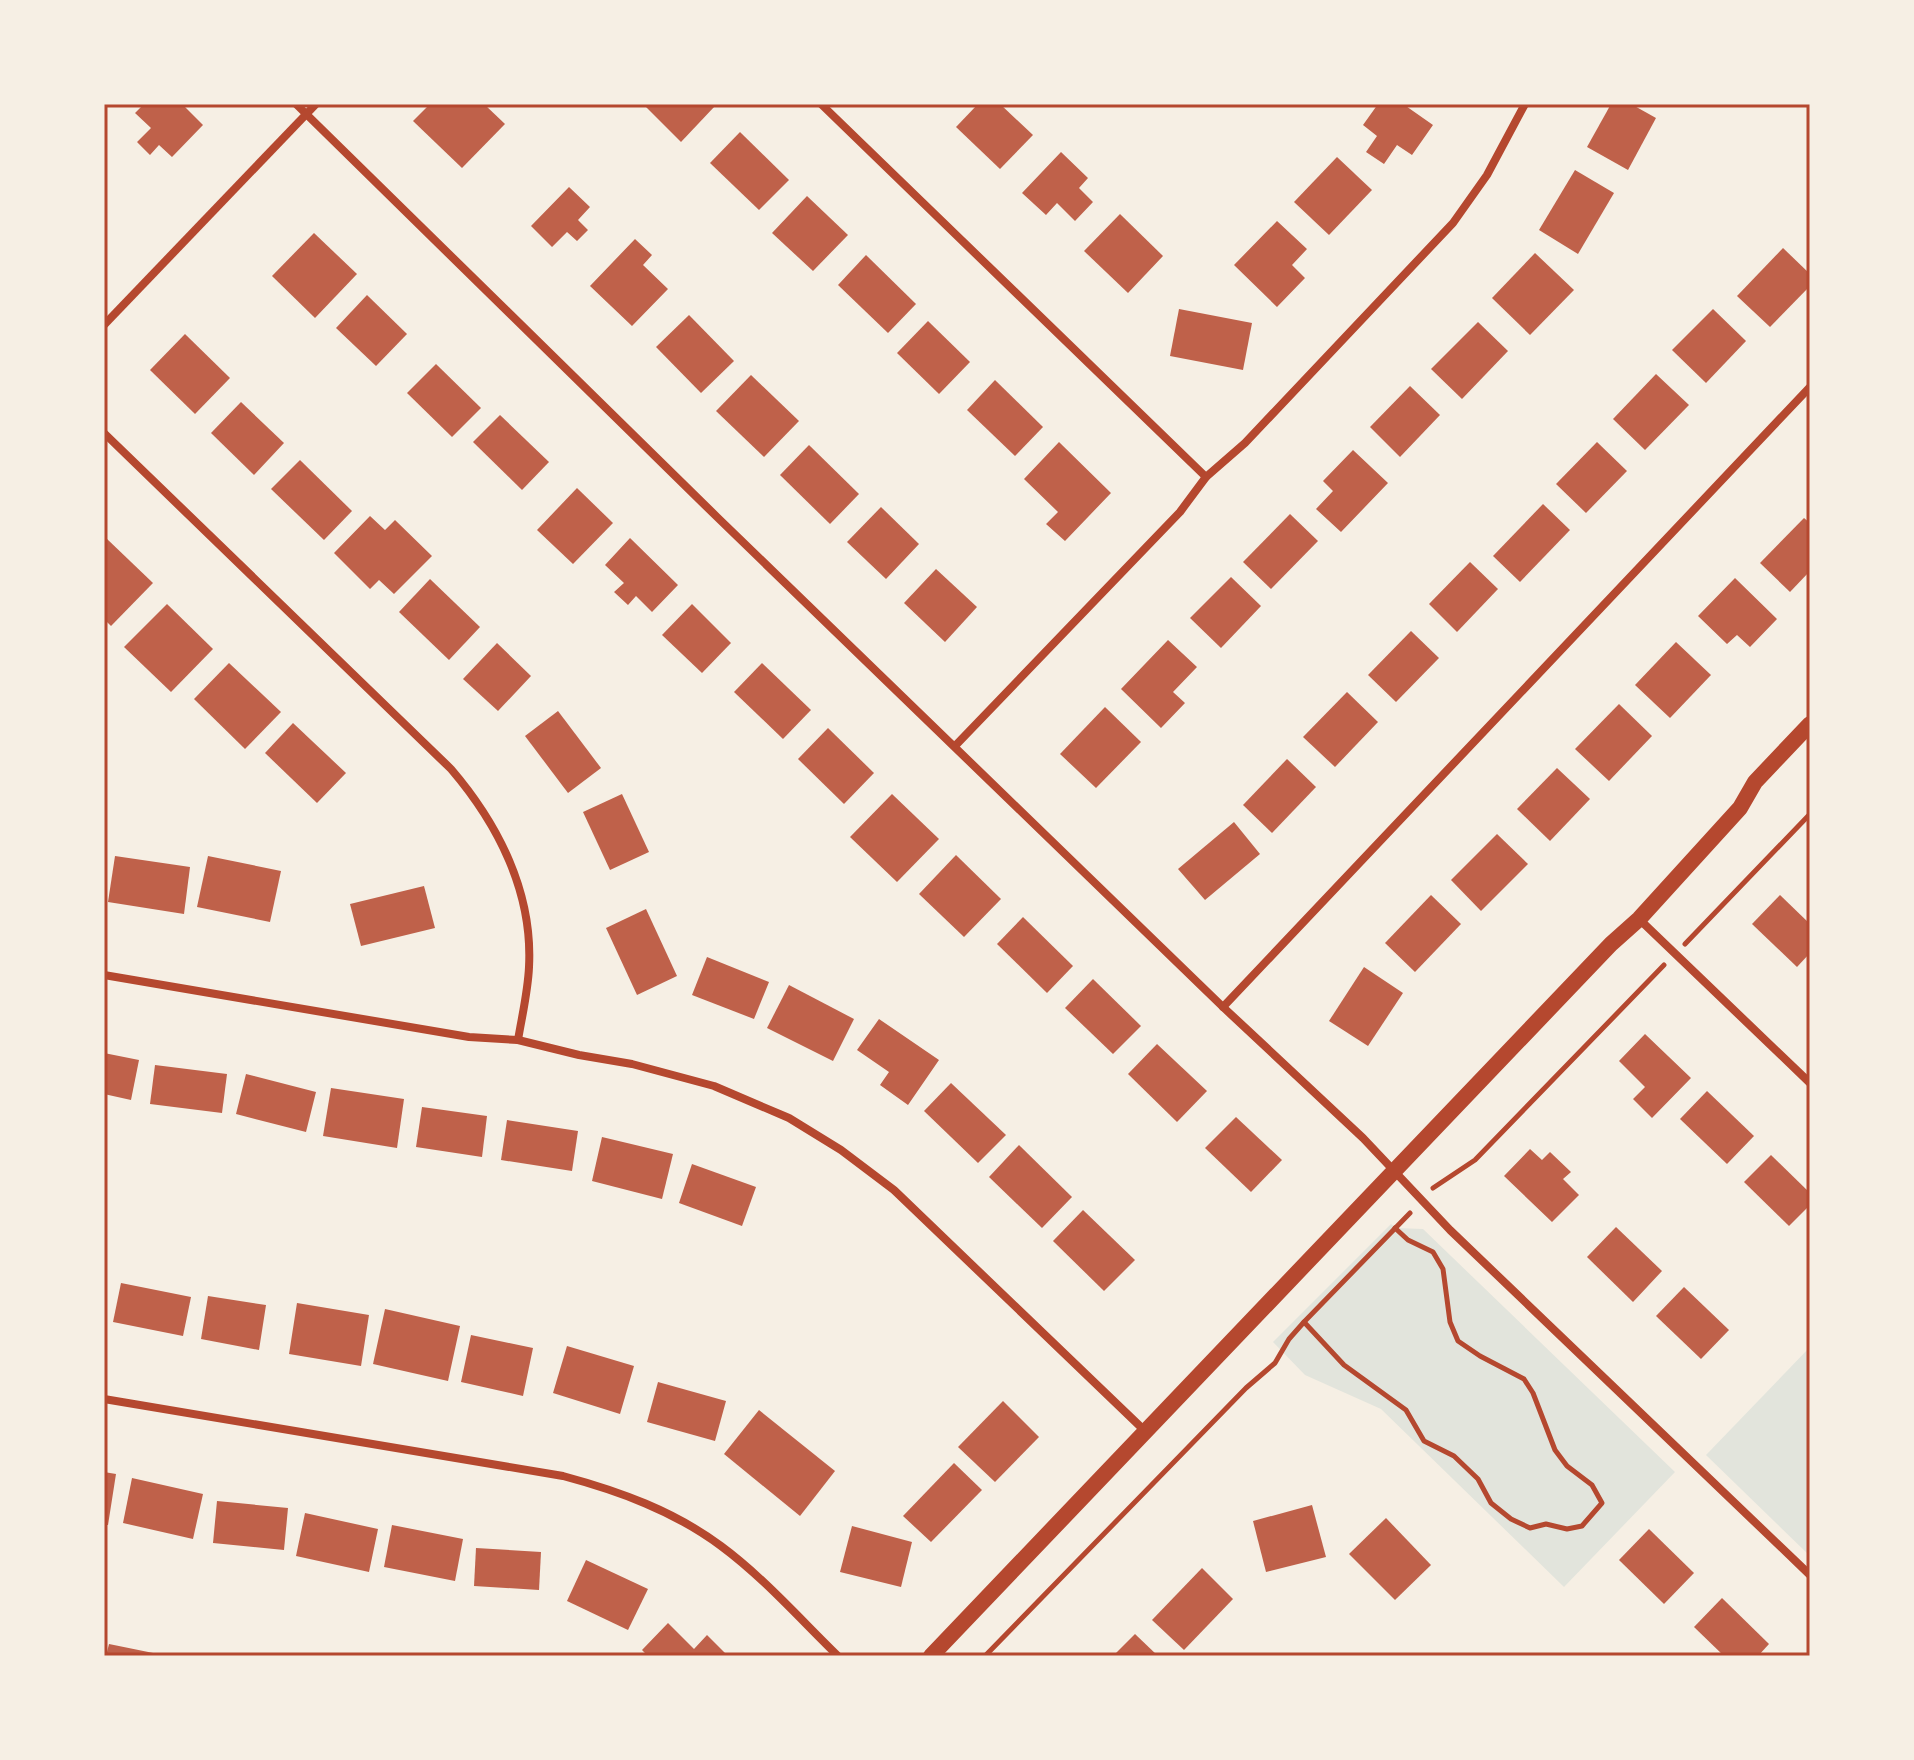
<svg xmlns="http://www.w3.org/2000/svg" width="1914" height="1760" font-family="'Archivo Narrow',sans-serif">
<style>
.green{fill:#e2e4dc}
.building{fill:#bf614a}
.lines{fill:none;stroke-linecap:round;stroke-linejoin:round}
.path{stroke:#b5482f;stroke-width:5}
.minor{stroke:#b5482f;stroke-width:8}
.secondary{stroke:#b5482f;stroke-width:16}
.neatline{fill:none;stroke:#b5482f;stroke-width:3}
</style>
<rect width="100%" height="100%" fill="#f6efe4"/>
<g class="green">
<polygon points="1391,1224 1396,1228 1423,1229 1675,1472 1564,1587 1381,1409 1305,1375 1273,1342"/>
<polygon points="1810,1347 1810,1556 1706,1455"/>
</g>
<g class="building">
<polygon points="144,104 182,104 203,125 172,157 159,145 150,155 137,142 151,128 135,113"/>
<polygon points="430,104 484,104 505,124 462,168 413,121"/>
<polygon points="643,104 713,104 715,106 681,142"/>
<polygon points="978,104 1000,104 1033,135 1000,169 956,127"/>
<polygon points="1378,104 1403,104 1433,125 1412,155 1397,145 1384,164 1366,152 1377,136 1363,125"/>
<polygon points="1611,104 1631,104 1656,118 1628,170 1587,147"/>
<polygon points="740,132 789,180 759,210 710,163"/>
<polygon points="1061,152 1088,178 1079,188 1093,202 1075,221 1057,203 1046,215 1022,193"/>
<polygon points="1337,157 1372,190 1329,235 1294,202"/>
<polygon points="1575,170 1614,193 1578,254 1539,230"/>
<polygon points="569,187 590,207 578,220 588,230 577,241 567,232 552,247 531,226"/>
<polygon points="807,196 848,235 813,271 772,233"/>
<polygon points="1120,214 1163,256 1128,293 1084,251"/>
<polygon points="1277,221 1307,249 1292,265 1305,278 1277,307 1234,265"/>
<polygon points="314,233 357,274 315,318 272,276"/>
<polygon points="635,239 652,255 643,265 668,289 632,326 590,286"/>
<polygon points="1783,248 1810,274 1810,286 1770,327 1737,296"/>
<polygon points="1535,253 1574,290 1530,335 1492,298"/>
<polygon points="866,255 916,304 888,333 838,285"/>
<polygon points="367,295 407,334 376,366 336,328"/>
<polygon points="1179,309 1252,323 1243,370 1170,356"/>
<polygon points="1713,309 1746,341 1706,383 1672,350"/>
<polygon points="689,315 734,361 701,393 656,347"/>
<polygon points="928,321 970,362 939,394 897,353"/>
<polygon points="1478,322 1508,351 1462,399 1431,369"/>
<polygon points="185,334 230,378 195,414 150,370"/>
<polygon points="436,364 481,408 452,437 407,393"/>
<polygon points="1656,374 1689,405 1645,450 1613,419"/>
<polygon points="751,375 799,421 764,457 716,411"/>
<polygon points="995,380 1043,427 1015,456 967,410"/>
<polygon points="1410,386 1440,415 1400,457 1370,427"/>
<polygon points="241,402 284,443 254,475 211,433"/>
<polygon points="500,415 549,462 522,490 473,442"/>
<polygon points="1059,442 1111,493 1065,541 1046,524 1058,512 1024,479"/>
<polygon points="1597,442 1627,471 1586,513 1556,484"/>
<polygon points="809,445 859,494 830,524 780,475"/>
<polygon points="1353,450 1388,483 1341,532 1316,509 1333,491 1323,481"/>
<polygon points="300,460 352,511 324,540 271,489"/>
<polygon points="577,488 613,523 573,564 537,530"/>
<polygon points="1543,504 1570,530 1520,582 1493,556"/>
<polygon points="881,507 919,544 886,579 847,542"/>
<polygon points="1290,514 1318,541 1271,589 1243,562"/>
<polygon points="370,516 385,530 395,520 432,556 394,594 379,580 370,589 334,553"/>
<polygon points="1804,518 1810,523 1810,571 1790,592 1760,563"/>
<polygon points="106,538 153,583 111,626 104,619"/>
<polygon points="630,538 678,585 652,612 636,596 628,605 614,592 624,583 605,565"/>
<polygon points="1470,562 1498,589 1457,632 1429,604"/>
<polygon points="936,569 977,607 945,642 904,603"/>
<polygon points="1231,577 1261,606 1221,648 1190,618"/>
<polygon points="1735,578 1777,619 1750,647 1737,635 1727,644 1698,616"/>
<polygon points="430,579 480,627 449,660 399,612"/>
<polygon points="167,604 213,649 171,692 124,647"/>
<polygon points="692,604 731,643 702,673 662,635"/>
<polygon points="1411,631 1439,658 1396,702 1368,675"/>
<polygon points="1168,640 1197,667 1173,692 1185,703 1161,728 1121,689"/>
<polygon points="1676,642 1711,675 1670,718 1635,685"/>
<polygon points="497,643 531,676 498,711 463,679"/>
<polygon points="229,663 281,712 245,749 194,699"/>
<polygon points="762,663 811,710 783,739 734,692"/>
<polygon points="1347,692 1378,722 1335,767 1303,737"/>
<polygon points="1619,704 1652,736 1609,781 1575,749"/>
<polygon points="1105,707 1141,742 1096,788 1060,754"/>
<polygon points="558,711 601,768 568,793 525,736"/>
<polygon points="293,723 346,773 317,803 265,753"/>
<polygon points="828,728 874,773 844,804 798,759"/>
<polygon points="1287,759 1316,787 1272,833 1243,805"/>
<polygon points="1557,768 1590,799 1550,841 1517,809"/>
<polygon points="622,794 649,852 610,870 583,812"/>
<polygon points="892,794 939,839 897,882 850,837"/>
<polygon points="1234,822 1260,854 1205,900 1178,869"/>
<polygon points="1497,834 1528,864 1481,911 1451,880"/>
<polygon points="956,855 1001,899 964,937 919,894"/>
<polygon points="115,856 190,867 184,914 108,902"/>
<polygon points="208,856 281,871 270,922 197,907"/>
<polygon points="424,886 435,928 361,946 350,904"/>
<polygon points="1431,895 1461,924 1415,972 1385,943"/>
<polygon points="1780,895 1810,924 1810,953 1797,967 1752,924"/>
<polygon points="646,909 677,976 637,995 606,928"/>
<polygon points="1023,917 1073,966 1047,993 997,944"/>
<polygon points="707,957 769,982 754,1019 692,995"/>
<polygon points="1364,967 1403,993 1368,1046 1329,1021"/>
<polygon points="1093,979 1141,1026 1113,1054 1065,1008"/>
<polygon points="789,985 854,1019 833,1061 767,1028"/>
<polygon points="879,1019 939,1060 908,1105 880,1085 889,1072 857,1050"/>
<polygon points="1645,1034 1691,1078 1652,1118 1633,1099 1645,1087 1619,1061"/>
<polygon points="1157,1044 1207,1091 1177,1122 1128,1074"/>
<polygon points="104,1053 139,1060 131,1100 104,1094"/>
<polygon points="155,1065 227,1074 222,1113 150,1104"/>
<polygon points="246,1074 316,1092 306,1132 236,1114"/>
<polygon points="951,1083 1006,1135 978,1163 924,1111"/>
<polygon points="331,1088 404,1099 397,1148 323,1136"/>
<polygon points="1707,1091 1754,1136 1727,1164 1680,1119"/>
<polygon points="422,1107 487,1116 482,1157 416,1147"/>
<polygon points="1236,1117 1282,1160 1251,1192 1205,1148"/>
<polygon points="507,1120 578,1131 572,1171 501,1160"/>
<polygon points="602,1137 673,1154 662,1199 592,1181"/>
<polygon points="1019,1145 1072,1197 1042,1228 989,1177"/>
<polygon points="1530,1149 1542,1160 1550,1152 1571,1172 1563,1179 1579,1195 1552,1222 1504,1176"/>
<polygon points="1771,1155 1810,1193 1810,1205 1789,1226 1744,1182"/>
<polygon points="692,1164 756,1187 742,1226 679,1203"/>
<polygon points="1083,1210 1135,1260 1104,1291 1053,1241"/>
<polygon points="1616,1227 1662,1271 1633,1302 1587,1257"/>
<polygon points="121,1283 191,1297 183,1336 113,1322"/>
<polygon points="1684,1287 1729,1330 1701,1359 1656,1316"/>
<polygon points="208,1296 266,1305 259,1350 201,1339"/>
<polygon points="297,1303 369,1315 361,1366 289,1354"/>
<polygon points="385,1309 460,1326 448,1381 373,1364"/>
<polygon points="471,1335 533,1348 523,1396 461,1382"/>
<polygon points="567,1346 634,1366 620,1414 553,1393"/>
<polygon points="658,1382 726,1401 715,1441 647,1422"/>
<polygon points="1003,1401 1039,1437 995,1482 958,1447"/>
<polygon points="759,1410 835,1471 800,1516 724,1454"/>
<polygon points="954,1463 982,1490 931,1542 903,1516"/>
<polygon points="104,1472 116,1474 108,1525 104,1525"/>
<polygon points="132,1478 203,1494 193,1539 123,1523"/>
<polygon points="217,1501 288,1508 284,1550 213,1543"/>
<polygon points="1312,1505 1326,1557 1266,1572 1253,1521"/>
<polygon points="305,1513 378,1529 369,1572 296,1556"/>
<polygon points="1386,1518 1431,1565 1395,1600 1349,1554"/>
<polygon points="392,1525 463,1539 455,1581 384,1567"/>
<polygon points="852,1526 912,1542 901,1587 840,1572"/>
<polygon points="1649,1529 1694,1573 1664,1604 1619,1560"/>
<polygon points="476,1548 541,1552 539,1590 474,1586"/>
<polygon points="586,1560 648,1589 628,1630 567,1601"/>
<polygon points="1202,1568 1233,1599 1184,1650 1152,1620"/>
<polygon points="1722,1598 1769,1644 1758,1656 1724,1656 1694,1627"/>
<polygon points="668,1623 694,1649 707,1635 728,1656 648,1656 642,1650"/>
<polygon points="1135,1634 1158,1656 1113,1656"/>
<polygon points="109,1644 163,1655 163,1656 106,1656"/>
</g>
<g class="lines">
<g class="path">
<polyline points="1685,944 1810,814"/>
<polyline points="1433,1188 1475,1160 1664,965"/>
<polyline points="1304,1322 1344,1365 1406,1410 1424,1441 1454,1456 1478,1479 1491,1503 1511,1519 1530,1528 1546,1524 1567,1529 1582,1526 1602,1503 1592,1485 1567,1466 1555,1450 1533,1393 1524,1379 1480,1356 1458,1341 1450,1322 1443,1269 1433,1252 1408,1240 1395,1228"/>
<polyline points="985,1656 1246,1388 1275,1363 1289,1339 1304,1322 1410,1213"/>
</g>
<g class="minor">
<polyline points="296,104 717,517 1223,1007 1363,1138 1450,1230 1810,1575"/>
<polyline points="821,104 1206,477"/>
<polyline points="104,325 316,104"/>
<path d="M 104,433 L 451,769 C 498,824 533,892 529,967 C 528,991 522,1016 518,1040"/>
<polyline points="955,746 1180,512 1206,477 1245,443 1453,223 1487,175 1525,104"/>
<polyline points="1639,919 1810,1083"/>
<polyline points="104,975 469,1037 518,1040 579,1055 632,1064 714,1086 789,1118 841,1150 894,1190 1145,1431"/>
<polyline points="1223,1007 1810,387"/>
<path d="M 104,1399 L 563,1476 C 619,1491 674,1511 721,1546 C 763,1577 800,1619 838,1656"/>
</g>
<polyline class="secondary" points="931,1656 1611,944 1639,919 1740,808 1755,782 1810,724"/>
</g>
<rect width="1914" height="1760" fill="none" stroke="#f6efe4" stroke-width="212"/>
<rect x="106" y="106" width="1702" height="1548" class="neatline"/>
</svg>
